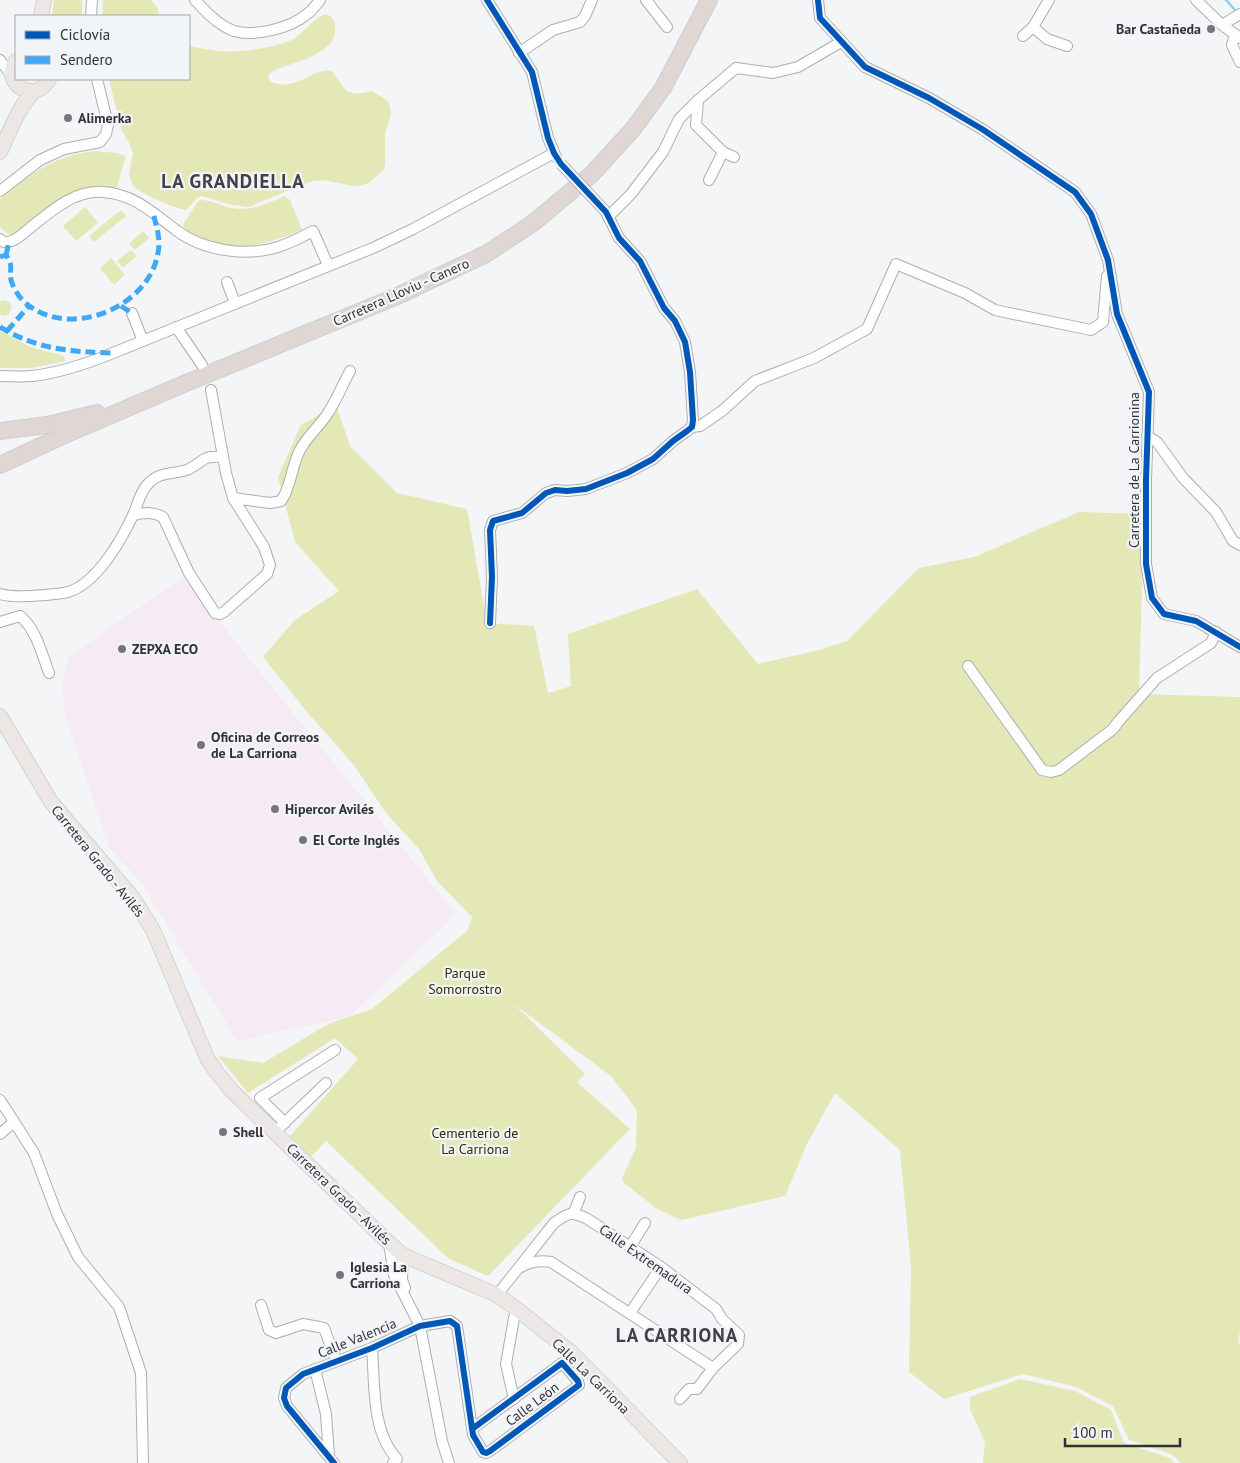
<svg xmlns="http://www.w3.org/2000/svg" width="1240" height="1463" font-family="'PT Sans',sans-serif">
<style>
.commercial{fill:#f6ebf4}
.green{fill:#e4e8b6}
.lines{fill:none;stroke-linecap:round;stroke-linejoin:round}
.stream{stroke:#8bcff6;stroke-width:2.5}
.minor-casing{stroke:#adaeb0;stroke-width:12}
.major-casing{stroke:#d2d2d3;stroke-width:16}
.highway-casing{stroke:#d2d2d3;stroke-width:18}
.minor{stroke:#fdfefe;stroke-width:10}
.major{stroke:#ece7e4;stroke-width:14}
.highway{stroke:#e0d7d5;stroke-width:15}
.minor-bridge-casing{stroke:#adaeb0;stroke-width:12;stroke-linecap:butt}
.minor-bridge{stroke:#fdfefe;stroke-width:10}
.quiet{stroke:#3fa9f5;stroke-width:5;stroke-dasharray:10 5;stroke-linecap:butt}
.cycleway-casing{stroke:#f2f5f8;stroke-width:9}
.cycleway{stroke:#0057b8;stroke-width:6}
.poi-dot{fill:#757678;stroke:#f2f5f8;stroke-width:2}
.labels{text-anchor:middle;stroke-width:4.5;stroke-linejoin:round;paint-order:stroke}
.poi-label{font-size:14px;font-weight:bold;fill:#313233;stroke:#f2f5f8;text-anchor:start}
.street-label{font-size:14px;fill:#313233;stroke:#f2f5f8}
.park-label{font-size:14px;fill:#2e3006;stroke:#f2f5f8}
.district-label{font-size:19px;font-weight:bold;letter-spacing:1px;fill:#3f4144;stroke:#f2f5f8}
</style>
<rect width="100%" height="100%" fill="#f3f5f7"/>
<polygon class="commercial" points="183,577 456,914 350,1016 237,1041 141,882 109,849 65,715 62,688 68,657"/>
<g class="green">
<polygon points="54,0 82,0 82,16 52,16"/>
<polygon points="103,0 151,0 157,7 159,16 102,16"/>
<path d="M 325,14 C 331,16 334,18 335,25 C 340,54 294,62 275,70 L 271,72 L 268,77 L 271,82 C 297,92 314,67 332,71 L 346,91 L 356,94 L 372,91 L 385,99 L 389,103 L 390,108 L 391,114 L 385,133 L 385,164 L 384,169 L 369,183 L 359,186 L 354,186 L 323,180 L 313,181 L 248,207 L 232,205 L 202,196 L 197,198 L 186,210 C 172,207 141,195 132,184 L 129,174 L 133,153 L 129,143 L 121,129 L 109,79 L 189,79 L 189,46 C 220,53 238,53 269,47 C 278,45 287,43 295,38 C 305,31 313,19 325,14 Z"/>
<path d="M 95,151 L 116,153 L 125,156 L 125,159 L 117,187 C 106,189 94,187 82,189 C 54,197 35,220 12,236 L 9,235 L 0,227 L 0,199 C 29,174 56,155 95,151 Z"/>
<path d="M 284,196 L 290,200 L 302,230 C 268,244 232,255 197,236 C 191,233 186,231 183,225 L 198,201 L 201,200 C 211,200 221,206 231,208 C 250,212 267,204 284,196 Z"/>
<polygon points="85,207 98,223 76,241 63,226"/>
<polygon points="121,210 126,216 94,242 89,236"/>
<polygon points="143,231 149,238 135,250 129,244"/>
<polygon points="131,250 137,256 123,268 117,261"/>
<polygon points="111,258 125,275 114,285 100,268"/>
<polygon points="5,300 10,303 12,307 9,314 5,316 0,314 0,302"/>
<polygon points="0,331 31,347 64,356 65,361 32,368 0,368"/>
<polygon points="336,405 350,446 397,493 467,509 487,623 534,626 548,693 571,686 568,634 697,589 758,664 819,650 847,641 919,568 974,557 1079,512 1144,514 1139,694 1240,697 1240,1331 1238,1343 1240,1344 1240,1463 1181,1463 1173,1455 1129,1440 1113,1406 1076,1387 1023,1374 944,1399 909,1372 911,1267 900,1150 835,1093 806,1146 785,1196 681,1220 657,1209 623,1182 622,1178 636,1148 637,1110 611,1076 514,1004 585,1074 577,1082 630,1129 488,1276 449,1259 326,1141 310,1158 290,1136 358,1059 335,1038 248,1093 218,1056 263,1063 330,1023 372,1009 468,930 472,917 437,881 419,849 386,813 354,765 307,712 263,657 295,620 339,591 295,542 278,477 301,425"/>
<polygon points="1020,1379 1075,1391 1111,1410 1124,1443 1170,1458 1174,1463 983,1463 985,1442 970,1409 970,1397"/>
</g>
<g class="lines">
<polyline class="stream" points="1226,0 1237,12"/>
<defs>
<g id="minor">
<path d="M 195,0 C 206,12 218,25 234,31 C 255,37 291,28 307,14 C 312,11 316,5 320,0"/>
<polyline points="487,0 532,72 548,138 556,157"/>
<polyline points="646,0 667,27"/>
<polyline points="818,0 820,18 865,67 929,98 982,129 1075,192 1091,214 1108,260 1117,314 1149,392 1146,480 1146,564 1152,598 1164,614 1196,621 1240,647"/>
<polyline points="1049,0 1033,27 1047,39 1067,46"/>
<polyline points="1196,0 1222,25 1240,38"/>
<polyline points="91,16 92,0"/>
<polyline points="1222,25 1240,14"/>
<polyline points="1235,34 1232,45 1240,62"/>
<polyline points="1023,36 1033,27"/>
<polyline points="519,53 553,30 580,22 585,16 592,0"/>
<polyline points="0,60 12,76"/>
<polyline points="734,157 723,152 696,125 698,100 736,68 773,73 798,67 841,42"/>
<polyline points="709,180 723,152"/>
<polyline points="0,191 40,160 64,149 100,142 106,134 108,125 97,79"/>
<polyline points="608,217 631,194 663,152 679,119 698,100"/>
<path d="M 0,239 L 4,242 C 15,243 22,234 30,228 C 51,211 74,190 103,192 C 134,194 153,213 176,230 C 203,251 246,257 278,247 C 290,243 302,237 313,231 L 328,265"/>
<polyline points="227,282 235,303"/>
<polyline points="132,313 143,341"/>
<polyline points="176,327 202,365"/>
<path d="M 0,376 C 11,376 22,377 32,376 C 60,373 86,364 113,353 L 373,248 L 413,229 L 554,153"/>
<polyline points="692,427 700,426 722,411 755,381 814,358 867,329 896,264 965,293 995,310 1091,330 1103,322 1107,276"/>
<polyline points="1147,436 1157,442 1183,478 1216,512 1233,541 1240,545"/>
<path d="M 233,498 L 270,503 L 281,501 C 291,488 291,467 300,450 C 307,436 320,426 328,413 C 337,399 343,384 350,371"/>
<path d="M 134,515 C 145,512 153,512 163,517 L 189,573 L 215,613 L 220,614 L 224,612 L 267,574 L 270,565 L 264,547 L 233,498 L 226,473 L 211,390"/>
<path d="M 0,594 C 13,598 32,596 45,595 C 53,594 61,594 68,592 C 96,584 121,541 133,515 C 138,505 139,494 147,485 C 160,470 175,475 189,469 C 206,460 200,456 223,457"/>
<path d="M 0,622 L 20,616 C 36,629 42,654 49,673"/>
<polyline points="490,623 492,577 490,530 493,521 522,513 546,493 555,490 567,491 586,489 627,473 653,459 673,441 687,431 692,427 693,420 690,372 685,342 675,321 664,308 640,261 619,238 606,212"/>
<polyline points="968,666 1042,770 1051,772 1059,770 1113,729 1118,722 1157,678 1211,643 1216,632"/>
<polyline points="0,1100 34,1153 57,1214 78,1257 119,1307 141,1373 143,1463"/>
<polyline points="285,1123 260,1098 335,1050"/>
<polyline points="280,1127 326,1083"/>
<polyline points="0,1134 14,1122"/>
<polyline points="574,1212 580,1197"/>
<polyline points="389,1243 394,1275 420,1326 442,1441 449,1463"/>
<polyline points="630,1247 645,1223"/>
<polyline points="403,1255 402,1280 405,1288"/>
<path d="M 521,1267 C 531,1261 540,1260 551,1262 L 713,1368"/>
<path d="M 497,1295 L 554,1223 C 568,1213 570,1211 586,1218 L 661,1267 L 716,1309 L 722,1319 L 739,1335 L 738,1344 L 713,1368 L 697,1389 L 689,1389 L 680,1399"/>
<polyline points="261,1305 269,1330 276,1333 303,1324 324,1328 336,1360"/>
<polyline points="630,1313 661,1267"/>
<path d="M 372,1348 C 375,1384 371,1431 397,1459 L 393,1463"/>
<polyline points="315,1369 326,1414 329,1456"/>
<polyline points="514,1399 506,1364 514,1318 518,1310"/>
<polyline points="334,1463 287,1406 284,1398 286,1388 303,1374 372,1348 420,1326 450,1321 457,1326 473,1435 483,1452 486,1453 490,1451 579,1385 578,1381 562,1363 472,1429"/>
</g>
<g id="major">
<polyline points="41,16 44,0"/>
<path d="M 16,61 C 0,84 36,105 49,79"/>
<path d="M 0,152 C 10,132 18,106 35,91"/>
<polyline points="0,716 51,802 133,898 153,930 207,1058 217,1073 232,1091 389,1243 403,1255 412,1259 497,1295 518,1310 572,1353 680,1463"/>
</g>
<g id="highway">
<polyline points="0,431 47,425 97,413"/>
<polyline points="0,465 60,437 179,386 395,297 486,254 533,223 592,174 633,129 663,88 709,0"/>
</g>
</defs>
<use href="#minor" class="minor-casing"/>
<use href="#major" class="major-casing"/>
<use href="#highway" class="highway-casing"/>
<use href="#minor" class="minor"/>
<use href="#major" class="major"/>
<use href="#highway" class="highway"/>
<defs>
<polyline id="minor-bridge" points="561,164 606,212"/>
</defs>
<use href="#minor-bridge" class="minor-bridge-casing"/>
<use href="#minor-bridge" class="minor-bridge"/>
<g class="quiet">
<polyline points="6,255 9,242"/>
<path d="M 0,257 L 6,255 C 14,266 9,269 11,280 C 14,290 20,299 28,305 C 72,339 149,307 158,253 C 161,238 156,226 153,212"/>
<polyline points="121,306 132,313"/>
<path d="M 0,327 C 36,349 71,352 113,353"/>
<polyline points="7,331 29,306"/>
</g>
<defs>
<g id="cycleway">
<polyline points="487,0 532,72 548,138 554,153 561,164 606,212 619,238 640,261 664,308 675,321 685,342 690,372 693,420 692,427 687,431 673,441 653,459 627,473 586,489 567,491 555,490 546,493 522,513 493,521 490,530 492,577 490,623"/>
<polyline points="818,0 820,18 865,67 929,98 982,129 1075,192 1091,214 1108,260 1117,314 1149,392 1146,480 1146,564 1152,598 1164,614 1196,621 1240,647"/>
<polyline points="334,1463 287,1406 284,1398 286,1388 303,1374 372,1348 420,1326 450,1321 457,1326 473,1435 483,1452 486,1453 490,1451 579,1385 578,1381 562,1363 472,1429"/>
</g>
</defs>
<use href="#cycleway" class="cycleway-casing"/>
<use href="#cycleway" class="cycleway"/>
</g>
<g class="poi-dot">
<circle cx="1211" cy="29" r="5"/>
<circle cx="68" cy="118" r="5"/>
<circle cx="122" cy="649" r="5"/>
<circle cx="201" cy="745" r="5"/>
<circle cx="275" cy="809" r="5"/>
<circle cx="303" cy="840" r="5"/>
<circle cx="223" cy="1132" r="5"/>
<circle cx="340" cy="1275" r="5"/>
</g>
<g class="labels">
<g class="poi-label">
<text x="1201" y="34" text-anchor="end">Bar Castañeda</text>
<text x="78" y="123">Alimerka</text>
<text x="132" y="654">ZEPXA ECO</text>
<text x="211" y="742">Oficina de Correos<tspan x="211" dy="16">de La Carriona</tspan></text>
<text x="285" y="814">Hipercor Avilés</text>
<text x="313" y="845">El Corte Inglés</text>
<text x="233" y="1137">Shell</text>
<text x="350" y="1272">Iglesia La<tspan x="350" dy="16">Carriona</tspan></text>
</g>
<g class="street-label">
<text transform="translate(401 292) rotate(-24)" y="5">Carretera Lloviu - Canero</text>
<text transform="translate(1134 470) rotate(-90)" y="5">Carretera de La Carrionina</text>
<text transform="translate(98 861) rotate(51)" y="5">Carretera Grado - Avilés</text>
<text transform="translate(339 1194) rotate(44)" y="5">Carretera Grado - Avilés</text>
<text transform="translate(646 1259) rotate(35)" y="5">Calle Extremadura</text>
<text transform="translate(357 1338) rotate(-22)" y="5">Calle Valencia</text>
<text transform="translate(591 1376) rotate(44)" y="5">Calle La Carriona</text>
<text transform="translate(532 1404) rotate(-37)" y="5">Calle León</text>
</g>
<g class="park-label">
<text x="465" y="978">Parque<tspan x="465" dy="16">Somorrostro</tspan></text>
<text x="475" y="1138">Cementerio de<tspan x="475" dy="16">La Carriona</tspan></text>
</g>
<g class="district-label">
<text x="233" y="188">LA GRANDIELLA</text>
<text x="677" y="1342">LA CARRIONA</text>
</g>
</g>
<rect x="15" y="15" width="175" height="65" fill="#f2f5f8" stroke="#a5a7a9"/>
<rect x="25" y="31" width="25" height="8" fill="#0057b8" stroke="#a5a7a9"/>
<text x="60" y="40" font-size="15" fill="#313233">Ciclovía</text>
<rect x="25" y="56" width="25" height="8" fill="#3fa9f5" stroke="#a5a7a9"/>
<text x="60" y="65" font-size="15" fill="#313233">Sendero</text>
<path d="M1065 1438v8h115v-8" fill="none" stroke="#313233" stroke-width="2.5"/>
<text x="1072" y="1438" font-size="15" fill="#313233" stroke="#f2f5f8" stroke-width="4" paint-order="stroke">100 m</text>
</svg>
